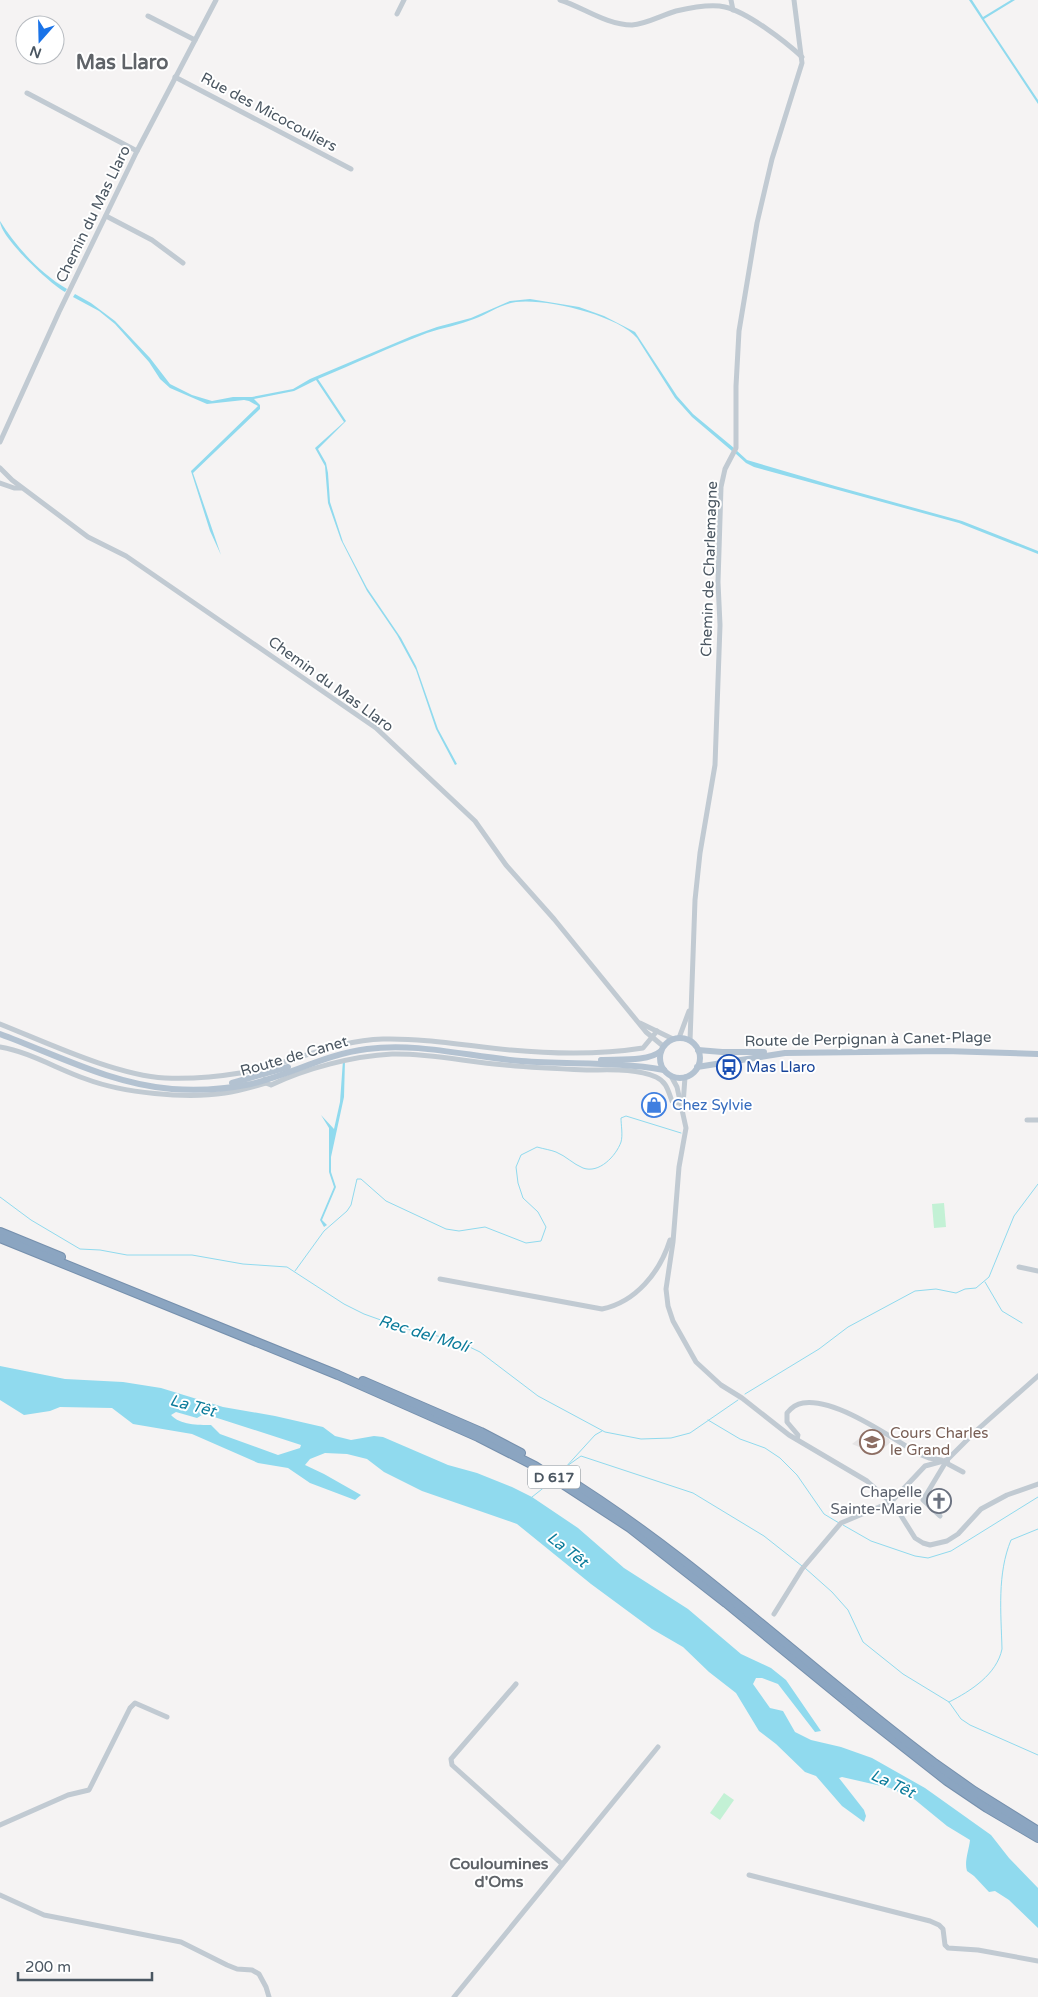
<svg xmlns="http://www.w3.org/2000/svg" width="1038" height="1997" font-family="'Varela Round',sans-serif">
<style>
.education{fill:#e6e4e5}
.green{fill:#c3f1d5}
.water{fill:#90daee;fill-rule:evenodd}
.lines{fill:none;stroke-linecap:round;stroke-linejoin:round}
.stream{stroke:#90daee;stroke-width:1}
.highway-casing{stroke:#7690ad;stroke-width:10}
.minor{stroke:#c1cad2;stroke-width:5}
.major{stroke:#b3c2d1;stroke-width:6}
.highway{stroke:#8ba5c1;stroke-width:8}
.labels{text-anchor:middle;stroke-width:4;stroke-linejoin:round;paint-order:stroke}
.shield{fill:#fff;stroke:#808990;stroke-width:1}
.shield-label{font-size:14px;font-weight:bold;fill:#4a5661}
.street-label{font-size:15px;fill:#4a5661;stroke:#fff}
.transit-label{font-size:15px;fill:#164399;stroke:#fff;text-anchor:start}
.shop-label{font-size:15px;fill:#366cbe;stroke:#fff;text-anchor:start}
.education-label{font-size:15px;fill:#785e54;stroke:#fff;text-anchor:start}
.worship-label{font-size:15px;fill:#5b616d;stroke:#fff;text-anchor:end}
.water-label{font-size:16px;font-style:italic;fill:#0c7c9b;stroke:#fff}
.neighbourhood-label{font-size:16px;font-weight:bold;fill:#5f6368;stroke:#fff}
.district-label{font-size:20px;font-weight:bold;fill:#5f6368;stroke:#fff}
</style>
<rect width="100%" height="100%" fill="#f5f3f3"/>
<polygon class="education" points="872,1429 889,1439 890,1443 876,1454 852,1444"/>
<g class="green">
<polygon points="944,1203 946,1227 934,1228 932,1204"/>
<polygon points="724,1793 734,1800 720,1820 710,1813"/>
</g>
<g class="water">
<polygon points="969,0 972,0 983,17 1011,0 1015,0 984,19 1038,100 1038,104"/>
<path d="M 0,221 C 16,247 41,274 67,289 L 65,292 C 50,284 0,237 0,221 Z"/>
<path d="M 75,294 L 91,303 L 115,321 L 150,358 L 170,384 L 192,395 L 212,401 L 233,397 L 252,397 L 293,389 L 310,379 L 412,336 L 437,327 L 471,318 L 510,301 L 530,299 L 579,307 L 604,316 L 635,332 L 677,396 L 693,414 L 734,448 L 732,451 L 692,417 L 675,398 L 637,338 C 618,315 545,298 516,302 C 501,304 488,314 474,319 C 459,325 442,328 427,333 C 390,347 354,364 318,379 L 346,421 L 318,449 L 326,463 L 328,473 L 330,502 L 343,542 L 367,588 L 401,638 L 416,666 L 438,729 L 457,764 L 455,765 L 436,729 L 416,670 L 397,635 L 367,591 L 341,540 L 328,503 L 325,466 L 315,448 L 344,422 L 316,380 L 294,391 L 254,399 L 260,405 L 260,409 L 193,473 L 221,555 L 210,531 L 191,471 L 258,406 L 249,401 L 244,400 L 207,404 L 170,388 L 160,379 L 149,362 L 115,324 L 99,311 L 73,297 Z"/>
<polygon points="736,450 747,460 835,486 962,521 1038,551 1038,554 959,523 754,467 746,463 735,453"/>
<polygon points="343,1060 345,1060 344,1097 331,1157 331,1172 336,1187 322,1220 327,1225 324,1227 320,1220 334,1187 329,1172 329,1128 321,1115 334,1129 340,1102"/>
<path d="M 0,1366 L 65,1379 L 123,1382 L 161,1388 L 223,1407 L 275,1416 L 323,1427 L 335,1436 L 351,1440 L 374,1436 L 383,1437 L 448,1465 L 477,1473 L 512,1487 L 532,1497 L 578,1528 L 624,1568 L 688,1609 L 741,1654 L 771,1668 L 786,1680 L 821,1731 L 815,1732 L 778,1684 L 762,1678 L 756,1678 L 753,1684 L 770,1708 L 783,1711 L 795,1732 L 811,1740 L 841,1747 L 872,1758 L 925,1788 L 991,1835 L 1009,1858 L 1038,1888 L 1038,1928 L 1009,1900 L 995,1891 L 989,1892 L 974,1876 L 967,1871 C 964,1862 969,1850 970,1840 L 947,1826 L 914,1799 L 890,1788 L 842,1777 L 839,1778 L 864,1810 L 866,1816 L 864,1822 L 842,1806 L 816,1776 L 805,1772 L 776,1744 L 759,1731 L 736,1693 L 709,1672 L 683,1647 L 652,1629 L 591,1584 L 517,1524 L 422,1491 L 384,1472 L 367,1459 L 347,1454 L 325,1453 L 310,1459 L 305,1465 L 324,1474 L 361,1495 L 355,1500 L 310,1483 L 288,1468 L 258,1463 L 192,1434 L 133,1424 L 112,1408 L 60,1407 L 50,1411 L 24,1415 L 0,1400 ZM 176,1412 L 197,1418 L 202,1415 L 211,1416 L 301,1445 L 300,1448 L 278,1455 L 220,1434 L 211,1425 C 198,1425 180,1425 171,1415 Z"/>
</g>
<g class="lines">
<g class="stream">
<polyline points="0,1197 31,1220 80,1249 100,1250 127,1255 192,1255 243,1264 287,1267 344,1304 364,1314 406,1329 455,1340 480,1352 538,1396 605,1432 641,1439 671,1438 690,1433 738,1400"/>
<path d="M 295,1271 L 324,1231 L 347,1211 L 351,1205 L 357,1179 L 361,1179 L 386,1201 L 446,1229 L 459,1231 L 485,1227 L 526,1243 L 541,1241 L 546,1227 L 538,1212 L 523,1198 L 518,1183 L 516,1167 L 521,1155 L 537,1147 C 544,1149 551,1150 556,1152 C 566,1156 573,1164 583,1168 C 599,1174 616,1156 621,1142 C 623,1135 621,1125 621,1118 L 626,1116 L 681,1133"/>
<polyline points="985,1282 1002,1311 1022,1323"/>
<polyline points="745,1394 819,1349 848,1327 915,1291 936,1289 956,1293 965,1289 976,1288 989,1277 1014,1216 1038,1184"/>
<polyline points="708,1420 740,1439 765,1448 780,1458 797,1475 824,1514 839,1523"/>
<polyline points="567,1466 581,1456 693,1493 764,1536 802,1566"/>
<polyline points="564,1469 595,1435 602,1431"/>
<polyline points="532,1497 551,1482"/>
<polyline points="843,1525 871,1541 915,1556 928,1558 951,1551 1038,1497"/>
<polyline points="805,1568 832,1592 848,1610 863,1642 903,1674 949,1702 961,1719 970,1725 1038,1755"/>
<path d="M 949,1702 C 971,1691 997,1674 1002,1649 C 1001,1612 997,1574 1011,1540 L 1038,1529"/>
</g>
<defs>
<g id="highway">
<polyline points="0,1232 61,1257"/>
<polyline points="0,1238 338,1375 478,1437 535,1466 630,1528 726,1603 864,1716 947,1781 987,1808 1038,1838"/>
<polyline points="363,1381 481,1432 521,1453"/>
<path d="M 559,1474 C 693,1556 807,1668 933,1762 L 974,1791 L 1038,1831"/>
</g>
</defs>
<use href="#highway" class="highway-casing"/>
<g class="minor">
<path d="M 560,0 C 583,7 606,25 632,25 C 646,24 662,15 676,11 C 689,8 712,4 725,7 C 747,12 785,41 802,57"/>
<polyline points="731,0 733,10"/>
<polyline points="397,14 404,0"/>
<polyline points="148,16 195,40"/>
<polyline points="175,77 351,169"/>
<polyline points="27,93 137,151"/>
<polyline points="106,216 152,240 183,263"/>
<polyline points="0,442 59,312 137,151 216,0"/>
<polyline points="0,468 12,480 88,537 126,556 376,728 475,821 506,865 554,919 646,1032 663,1046"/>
<polyline points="0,483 14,488 21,488"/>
<polyline points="640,1023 673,1039"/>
<path d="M 0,1024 C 48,1043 115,1075 165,1078 C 189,1079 216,1077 240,1073 C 289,1065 334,1040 383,1039 C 426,1038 468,1046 511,1050 C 554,1054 599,1055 643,1048 L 657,1031"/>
<polyline points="679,1038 689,1011"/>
<polyline points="690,1041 695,900 700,853 715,765 720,625 718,582 721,487 725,469 736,448 736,386 739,331 757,223 772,159 802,63 794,0"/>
<path d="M 0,1047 C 30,1052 57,1069 86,1079 C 123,1093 186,1099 225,1093 C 239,1091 252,1087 266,1083"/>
<polyline points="671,1076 677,1087 686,1128 679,1167 673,1242 666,1289 668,1306 673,1321 696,1362 721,1385 742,1398 789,1435 867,1481 895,1506 915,1538 923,1543 930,1545 947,1541 958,1534 981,1509 1007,1495 1038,1484"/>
<path d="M 265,1079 L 266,1083 L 271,1085 C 307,1068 353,1056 392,1054 C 430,1053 467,1062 505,1065 C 533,1068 561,1069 588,1070 C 610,1070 635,1068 656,1077 C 667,1082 668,1091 672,1101 L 675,1103 L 683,1102"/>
<polyline points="683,1105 685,1077"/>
<polyline points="1027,1120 1038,1120"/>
<polyline points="1019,1267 1038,1271"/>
<path d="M 440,1279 L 602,1309 C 636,1302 660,1272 670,1240"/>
<path d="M 797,1439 L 798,1435 L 787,1422 L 787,1413 C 791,1408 796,1404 803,1403 C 836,1398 890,1437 919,1454 L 929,1458 L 941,1460"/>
<polyline points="947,1460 948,1464 963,1472"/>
<polyline points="940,1516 923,1500 947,1460 977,1430 1038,1376"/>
<polyline points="774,1614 802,1569 841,1523 891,1502 925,1466 947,1460"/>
<polyline points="516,1684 451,1759 452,1765 562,1864"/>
<polyline points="0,1825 68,1795 89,1790 130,1708 135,1703 167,1717"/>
<polyline points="749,1875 930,1921 939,1925 943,1929 945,1945 948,1948 978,1950 1038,1961"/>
<polyline points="0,1895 44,1915 181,1942 227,1965 237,1969 252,1970 259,1974 266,1987 269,1997"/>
<polyline points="454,1997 658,1747"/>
</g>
<g class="major">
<path d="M 0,1034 C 57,1055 111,1084 172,1089 C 198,1091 226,1089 251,1084 C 290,1075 326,1054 367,1049 C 418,1042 470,1057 521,1061 C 569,1065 616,1061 664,1070"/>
<circle cx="680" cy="1058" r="20"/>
<polyline points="698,1050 722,1052 764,1052"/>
<path d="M 601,1060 C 618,1059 648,1062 661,1051"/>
<polyline points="697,1067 785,1053 945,1051 1038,1054"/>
<polyline points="232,1083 288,1067"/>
</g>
<use href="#highway" class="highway"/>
</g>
<defs>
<symbol id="bus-ring" viewBox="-11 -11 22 22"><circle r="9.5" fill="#fff" stroke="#1a4fb4" stroke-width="1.5"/><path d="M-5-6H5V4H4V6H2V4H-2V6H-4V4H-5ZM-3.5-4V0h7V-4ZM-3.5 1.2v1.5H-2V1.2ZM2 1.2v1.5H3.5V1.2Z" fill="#1a4fb4"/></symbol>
<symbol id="shop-ring" viewBox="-11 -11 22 22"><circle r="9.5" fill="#fff" stroke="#3f7fe0" stroke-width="1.5"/><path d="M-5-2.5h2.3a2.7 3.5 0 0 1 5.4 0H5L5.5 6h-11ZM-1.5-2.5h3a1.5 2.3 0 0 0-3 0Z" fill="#3f7fe0"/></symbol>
<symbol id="school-ring" viewBox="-11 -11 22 22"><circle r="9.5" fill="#fff" stroke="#8d6e63" stroke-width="1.5"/><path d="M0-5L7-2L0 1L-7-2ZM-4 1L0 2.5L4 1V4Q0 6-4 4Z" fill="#8d6e63"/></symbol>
<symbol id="church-ring" viewBox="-11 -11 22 22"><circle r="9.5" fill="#fff" stroke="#6b7280" stroke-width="1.5"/><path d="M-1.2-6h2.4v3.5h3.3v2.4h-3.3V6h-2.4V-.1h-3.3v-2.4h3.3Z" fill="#6b7280"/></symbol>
</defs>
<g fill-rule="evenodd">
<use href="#bus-ring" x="715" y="1053" width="28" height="28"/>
<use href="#shop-ring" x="640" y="1091" width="28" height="28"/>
<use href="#school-ring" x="858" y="1428" width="28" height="28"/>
<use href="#church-ring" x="925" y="1487" width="28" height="28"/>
</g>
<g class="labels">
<rect class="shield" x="528" y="1465.5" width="52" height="23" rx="4"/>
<g class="shield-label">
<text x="554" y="1482">D 617</text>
</g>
<g class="street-label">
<text transform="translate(269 112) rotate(28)" y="5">Rue des Micocouliers</text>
<text transform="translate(93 214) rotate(-64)" y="5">Chemin du Mas Llaro</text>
<text transform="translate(709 569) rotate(-88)" y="5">Chemin de Charlemagne</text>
<text transform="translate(331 684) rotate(36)" y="5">Chemin du Mas Llaro</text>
<text transform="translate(868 1039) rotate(-1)" y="5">Route de Perpignan à Canet-Plage</text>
<text transform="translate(294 1056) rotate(-16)" y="5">Route de Canet</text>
</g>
<g class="transit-label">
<text x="746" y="1072">Mas Llaro</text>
</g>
<g class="shop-label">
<text x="672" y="1110">Chez Sylvie</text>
</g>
<g class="education-label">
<text x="890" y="1438">Cours Charles<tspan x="890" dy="17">le Grand</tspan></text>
</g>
<g class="worship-label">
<text x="922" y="1497">Chapelle<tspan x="922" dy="17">Sainte-Marie</tspan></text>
</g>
<g class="water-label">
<text transform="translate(424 1333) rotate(17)" y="6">Rec del Molí</text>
<text transform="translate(193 1405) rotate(15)" y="6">La Têt</text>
<text transform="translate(568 1549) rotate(38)" y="6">La Têt</text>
<text transform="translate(893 1783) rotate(25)" y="6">La Têt</text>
</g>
<g class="neighbourhood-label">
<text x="499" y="1869">Couloumines<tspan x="499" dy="18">d'Oms</tspan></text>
</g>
<g class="district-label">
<text x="122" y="69">Mas Llaro</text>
</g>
</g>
<g transform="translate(40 40) rotate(200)"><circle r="24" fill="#ffffff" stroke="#b7bbc0"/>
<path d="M0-4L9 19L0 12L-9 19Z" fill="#1a73e8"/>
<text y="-8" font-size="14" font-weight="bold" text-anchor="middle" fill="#4a5661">N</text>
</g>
<path d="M18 1972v8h134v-8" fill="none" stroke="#4a5661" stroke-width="2.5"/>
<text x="25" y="1972" font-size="15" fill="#4a5661" stroke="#ffffff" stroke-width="4" paint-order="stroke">200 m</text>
</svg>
